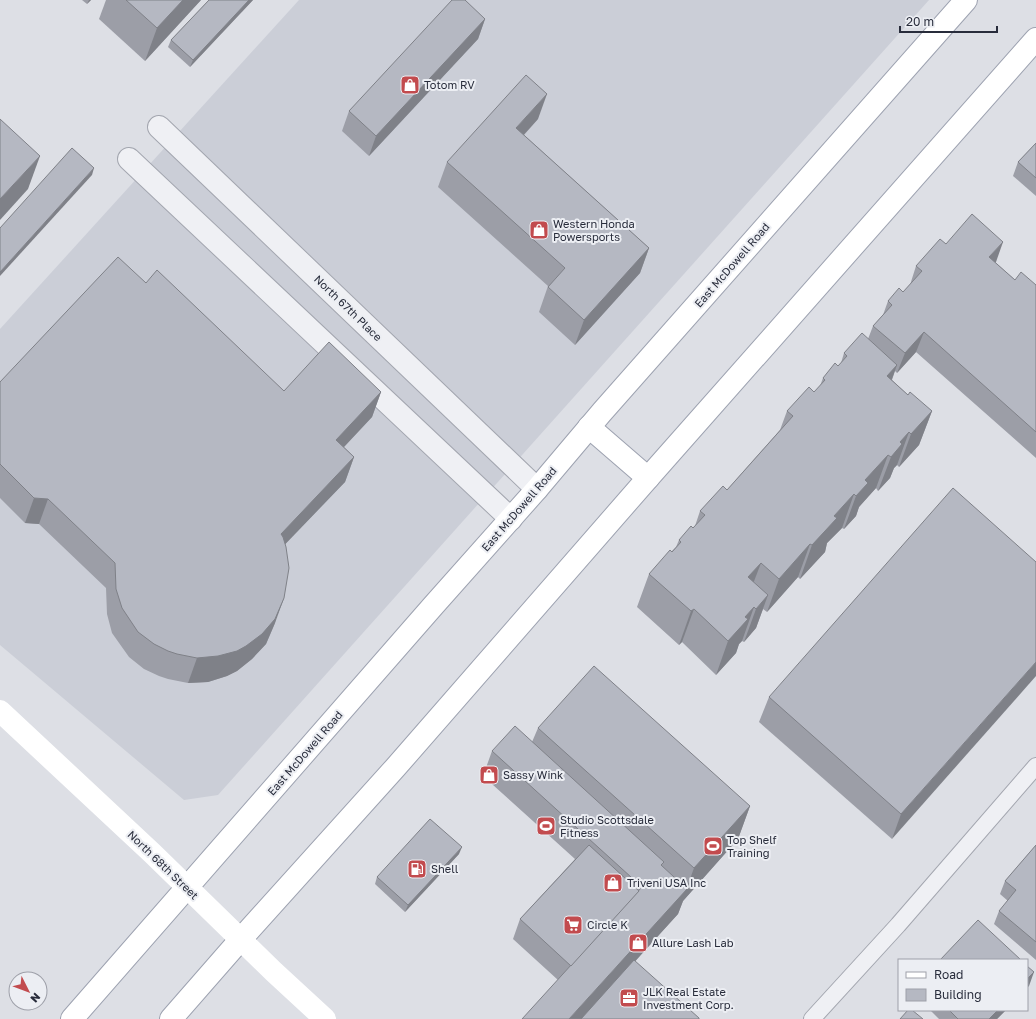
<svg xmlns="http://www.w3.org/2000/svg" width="1036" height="1019" font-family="'Golos Text',sans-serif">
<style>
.built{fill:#cbced7}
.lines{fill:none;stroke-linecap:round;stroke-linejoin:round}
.lane-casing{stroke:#a3a6af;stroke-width:18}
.street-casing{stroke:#a3a6af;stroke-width:24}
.primary-casing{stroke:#9da2b0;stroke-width:24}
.lane{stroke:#eff0f4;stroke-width:16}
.street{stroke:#eff0f4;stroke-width:22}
.secondary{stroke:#fff;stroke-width:22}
.primary{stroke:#fff;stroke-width:22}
.wall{fill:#9c9ea7}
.shaded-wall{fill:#7f8188}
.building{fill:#b5b8c2;stroke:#7f8188}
.labels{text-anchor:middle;stroke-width:4;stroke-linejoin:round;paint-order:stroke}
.poi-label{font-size:11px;fill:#282c3b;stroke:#eceef3;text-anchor:start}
.street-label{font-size:11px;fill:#282c3b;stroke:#eceef3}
</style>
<rect width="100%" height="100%" fill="#dddfe5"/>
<polygon class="built" points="299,0 929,0 218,795 184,800 0,645 0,329"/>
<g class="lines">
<defs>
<polyline id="lane" points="812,1019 898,925 1036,766"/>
<g id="street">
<polyline points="159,127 537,489"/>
<polyline points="129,159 511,519"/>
</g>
<g id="primary">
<polyline points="589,427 648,478"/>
<polyline points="72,1019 433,606 537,489 602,412 966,0"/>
<polyline points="171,1019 240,940 395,768 648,478 1036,39"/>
</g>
</defs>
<use href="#lane" class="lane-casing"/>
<use href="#street" class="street-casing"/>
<use href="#primary" class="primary-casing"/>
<use href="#lane" class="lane"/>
<use href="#street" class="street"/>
<polyline class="secondary" points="0,711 152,853 274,972 325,1019"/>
<use href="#primary" class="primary"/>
</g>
<g class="wall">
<polygon points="82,0 91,0 87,4"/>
<polygon points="106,0 201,0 145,61 99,19"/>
<polygon points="209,0 253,0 190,67 168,47 171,40"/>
<polygon points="485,19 478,39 369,156 342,131 349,111"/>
<polygon points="538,119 524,135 649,248 640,273 575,345 539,312 548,286 438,187 447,162"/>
<polygon points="1036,143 1036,196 1013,176 1018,162"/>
<polygon points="946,244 995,262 1015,280 1036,285 1036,458 916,352 897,373 895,371 892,380 908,395 932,411 919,445 899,467 897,465 894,468 890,478 878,491 876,488 859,507 856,516 844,529 842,528 827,543 825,552 800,579 798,577 767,612 763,609 756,628 744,642 742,641 739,644 736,653 716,675 682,642 679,645 637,607 649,574 676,547 679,540 695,526 700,511 727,490 780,430 787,411 814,392 820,386 823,378 838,366 841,363 844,353 868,339 873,326 883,315 888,301 903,292 910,285 916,266"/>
<polygon points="146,283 284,391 381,392 372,417 344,447 354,457 345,482 285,544 275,623 266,644 252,659 237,671 227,676 208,682 188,683 168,679 159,676 144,669 129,657 112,633 107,614 106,588 39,524 25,523 0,498 0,382"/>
<polygon points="1036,562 892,839 759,722 769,697"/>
<polygon points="538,728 750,806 738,839 683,901 678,914 635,961 558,980 513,939 520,919 575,859 483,776 492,751 532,742"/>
<polygon points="1036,845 1036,960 994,924 999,911 1008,901 1000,894 1005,881"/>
<polygon points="459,854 405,912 375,884 377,877"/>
<polygon points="930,1010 1006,1010 997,1019 939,1019"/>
</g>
<g class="shaded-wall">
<polygon points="89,0 91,0 87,4"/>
<polygon points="183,0 201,0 145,61 157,28"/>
<polygon points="249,0 253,0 190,67 193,60"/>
<polygon points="485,19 478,39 369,156 376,136"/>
<polygon points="547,94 538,119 507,153 516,128"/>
<polygon points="40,156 28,189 0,220 0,199"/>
<polygon points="94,168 92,175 0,276 0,272"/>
<polygon points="1003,242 996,262 982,277 989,257"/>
<polygon points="649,248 640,273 575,345 584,320"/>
<polygon points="924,332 916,352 897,373 905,353"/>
<polygon points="897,365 885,398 887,376"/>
<polygon points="381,392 372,417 327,465 336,440"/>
<polygon points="932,411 919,445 899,467 911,434"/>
<polygon points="909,432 897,465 894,468 890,478 878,491 891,457 900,442"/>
<polygon points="888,455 876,488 859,507 856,516 844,529 856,496 865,480"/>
<polygon points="354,457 345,482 271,559 281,534"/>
<polygon points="854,494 842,528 827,543 825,552 800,579 812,545 834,516"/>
<polygon points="34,498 48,499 39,524 25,523"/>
<polygon points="810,544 798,577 767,612 779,579"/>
<polygon points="761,563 748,597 748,577"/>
<polygon points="768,595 756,628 744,642 756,609"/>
<polygon points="284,598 275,623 266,644 252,659 237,671 227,676 208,682 188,683 197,658"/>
<polygon points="754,607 742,641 739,644 736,653 716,675 728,641 745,617"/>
<polygon points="694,609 682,642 679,645 691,611"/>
<polygon points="1036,662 1036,676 892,839 901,814"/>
<polygon points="750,806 738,839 683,901 678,914 583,1019 569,1019 686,890 694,868"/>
<polygon points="462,847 459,854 405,912 408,905"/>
<polygon points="1034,972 1029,986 1027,988 1027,979"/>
<polygon points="998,1010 1006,1010 997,1019 989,1019"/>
</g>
<g class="building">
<polygon points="126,0 183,0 157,28"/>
<polygon points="209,0 249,0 193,60 171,40"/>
<polygon points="452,0 465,0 485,19 376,136 349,111"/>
<polygon points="526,75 547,94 516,128 649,248 584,320 548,287 565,268 447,162"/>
<polygon points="0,119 40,156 0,199"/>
<polygon points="1036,143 1036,178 1018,162"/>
<polygon points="72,148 94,168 0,272 0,228"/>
<polygon points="972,214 1003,242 989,257 1015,280 1021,272 1036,285 1036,432 924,332 905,353 873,326 892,305 888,301 899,288 903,292 922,271 916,266 940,239 946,244"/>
<polygon points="118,257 146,283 157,270 284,391 329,342 381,392 336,440 354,457 281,534 283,537 286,547 289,568 284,598 275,619 262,634 246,646 237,651 218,656 197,658 177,654 168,651 154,644 138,632 122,608 116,589 115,563 48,499 34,498 0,464 0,382"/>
<polygon points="862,333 897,365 887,376 908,395 910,392 932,411 911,434 909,432 900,442 902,444 891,457 888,455 865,480 868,483 856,496 854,494 834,516 837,518 812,545 810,544 779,579 761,563 748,577 768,595 756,609 754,607 745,617 748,619 728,641 694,609 691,611 649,574 670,550 672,552 681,542 679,540 691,526 693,528 705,515 700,511 723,486 727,490 793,416 787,411 809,387 814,392 825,380 823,378 835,363 838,366 847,356 844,353"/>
<polygon points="953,488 1036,562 1036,662 901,814 769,697"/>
<polygon points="594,666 750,806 694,868 538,728"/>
<polygon points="515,726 664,862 661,865 687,889 569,1019 522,1019 642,887 492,751"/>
<polygon points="430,819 462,847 408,905 377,877"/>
<polygon points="589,845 639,891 571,966 520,919"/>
<polygon points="1036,845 1036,942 999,911 1016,890 1005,881"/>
<polygon points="978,920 1021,960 940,960"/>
<polygon points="634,960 699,1018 699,1019 581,1019"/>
<polygon points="1027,966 1034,972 1027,979"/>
<polygon points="908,1010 912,1010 923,1019 900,1019"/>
<polygon points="949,1010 998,1010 989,1019 958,1019"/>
</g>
<defs>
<symbol id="shop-square" viewBox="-11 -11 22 22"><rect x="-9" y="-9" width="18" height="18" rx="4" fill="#c24b4e" stroke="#eceef3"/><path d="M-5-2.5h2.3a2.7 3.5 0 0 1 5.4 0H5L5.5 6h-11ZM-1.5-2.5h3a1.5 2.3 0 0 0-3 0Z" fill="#fff"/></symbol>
<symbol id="stadium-square" viewBox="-11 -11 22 22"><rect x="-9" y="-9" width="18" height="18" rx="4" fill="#c24b4e" stroke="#eceef3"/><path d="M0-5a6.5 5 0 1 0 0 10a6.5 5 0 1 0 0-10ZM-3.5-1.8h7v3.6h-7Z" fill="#fff"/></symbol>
<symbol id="fuel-square" viewBox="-11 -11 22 22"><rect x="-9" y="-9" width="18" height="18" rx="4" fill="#c24b4e" stroke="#eceef3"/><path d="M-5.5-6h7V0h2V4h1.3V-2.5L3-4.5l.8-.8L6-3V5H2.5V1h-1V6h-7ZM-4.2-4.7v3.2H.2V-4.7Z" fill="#fff"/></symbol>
<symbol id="supermarket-square" viewBox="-11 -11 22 22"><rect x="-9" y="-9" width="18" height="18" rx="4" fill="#c24b4e" stroke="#eceef3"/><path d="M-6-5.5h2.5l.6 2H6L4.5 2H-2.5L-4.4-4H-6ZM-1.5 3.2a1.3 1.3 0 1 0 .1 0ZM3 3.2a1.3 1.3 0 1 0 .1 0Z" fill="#fff"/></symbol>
<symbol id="office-square" viewBox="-11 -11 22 22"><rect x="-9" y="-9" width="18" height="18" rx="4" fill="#c24b4e" stroke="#eceef3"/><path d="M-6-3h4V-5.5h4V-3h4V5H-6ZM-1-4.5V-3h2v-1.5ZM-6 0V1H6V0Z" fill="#fff"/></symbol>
</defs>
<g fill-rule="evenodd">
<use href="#shop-square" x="399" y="74" width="22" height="22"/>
<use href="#shop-square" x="528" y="219" width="22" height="22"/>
<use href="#shop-square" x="478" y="764" width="22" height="22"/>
<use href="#stadium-square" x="535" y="815" width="22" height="22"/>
<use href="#stadium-square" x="702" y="835" width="22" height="22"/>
<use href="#fuel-square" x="406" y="858" width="22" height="22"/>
<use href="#shop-square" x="602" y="872" width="22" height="22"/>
<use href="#supermarket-square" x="562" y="914" width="22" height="22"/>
<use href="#shop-square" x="627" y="932" width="22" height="22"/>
<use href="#office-square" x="618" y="987" width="22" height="22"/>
</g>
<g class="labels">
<g class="poi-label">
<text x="424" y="89">Totom RV</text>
<text x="553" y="228">Western Honda<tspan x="553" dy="13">Powersports</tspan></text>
<text x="503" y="779">Sassy Wink</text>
<text x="560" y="824">Studio Scottsdale<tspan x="560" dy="13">Fitness</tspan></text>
<text x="727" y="844">Top Shelf<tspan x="727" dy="13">Training</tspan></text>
<text x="431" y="873">Shell</text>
<text x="627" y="887">Triveni USA Inc</text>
<text x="587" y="929">Circle K</text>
<text x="652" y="947">Allure Lash Lab</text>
<text x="643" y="996">JLK Real Estate<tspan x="643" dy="13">Investment Corp.</tspan></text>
</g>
<g class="street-label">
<text transform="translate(732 265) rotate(-49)" y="4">East McDowell Road</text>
<text transform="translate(348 308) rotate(44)" y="4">North 67th Place</text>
<text transform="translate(519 509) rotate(-49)" y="4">East McDowell Road</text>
<text transform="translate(305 753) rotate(-49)" y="4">East McDowell Road</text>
<text transform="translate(163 865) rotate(44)" y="4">North 68th Street</text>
</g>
</g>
<rect x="898" y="959" width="130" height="52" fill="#eceef3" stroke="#9ea0a9"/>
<rect x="906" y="972" width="20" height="6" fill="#ffffff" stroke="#9ea0a9"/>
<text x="934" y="979" font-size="12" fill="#282c3b">Road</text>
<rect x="906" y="989" width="20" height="12" fill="#b5b8c2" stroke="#9ea0a9"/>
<text x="934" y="999" font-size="12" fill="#282c3b">Building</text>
<g transform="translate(28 991) rotate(132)"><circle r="19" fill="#eceef3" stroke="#9ea0a9"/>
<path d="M0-3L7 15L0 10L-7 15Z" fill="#c24b4e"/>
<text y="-6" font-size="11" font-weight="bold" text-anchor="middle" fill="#282c3b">N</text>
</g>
<path d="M900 26v6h97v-6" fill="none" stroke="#282c3b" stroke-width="2"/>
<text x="906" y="26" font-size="12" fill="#282c3b" stroke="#eceef3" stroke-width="3" paint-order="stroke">20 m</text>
</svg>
